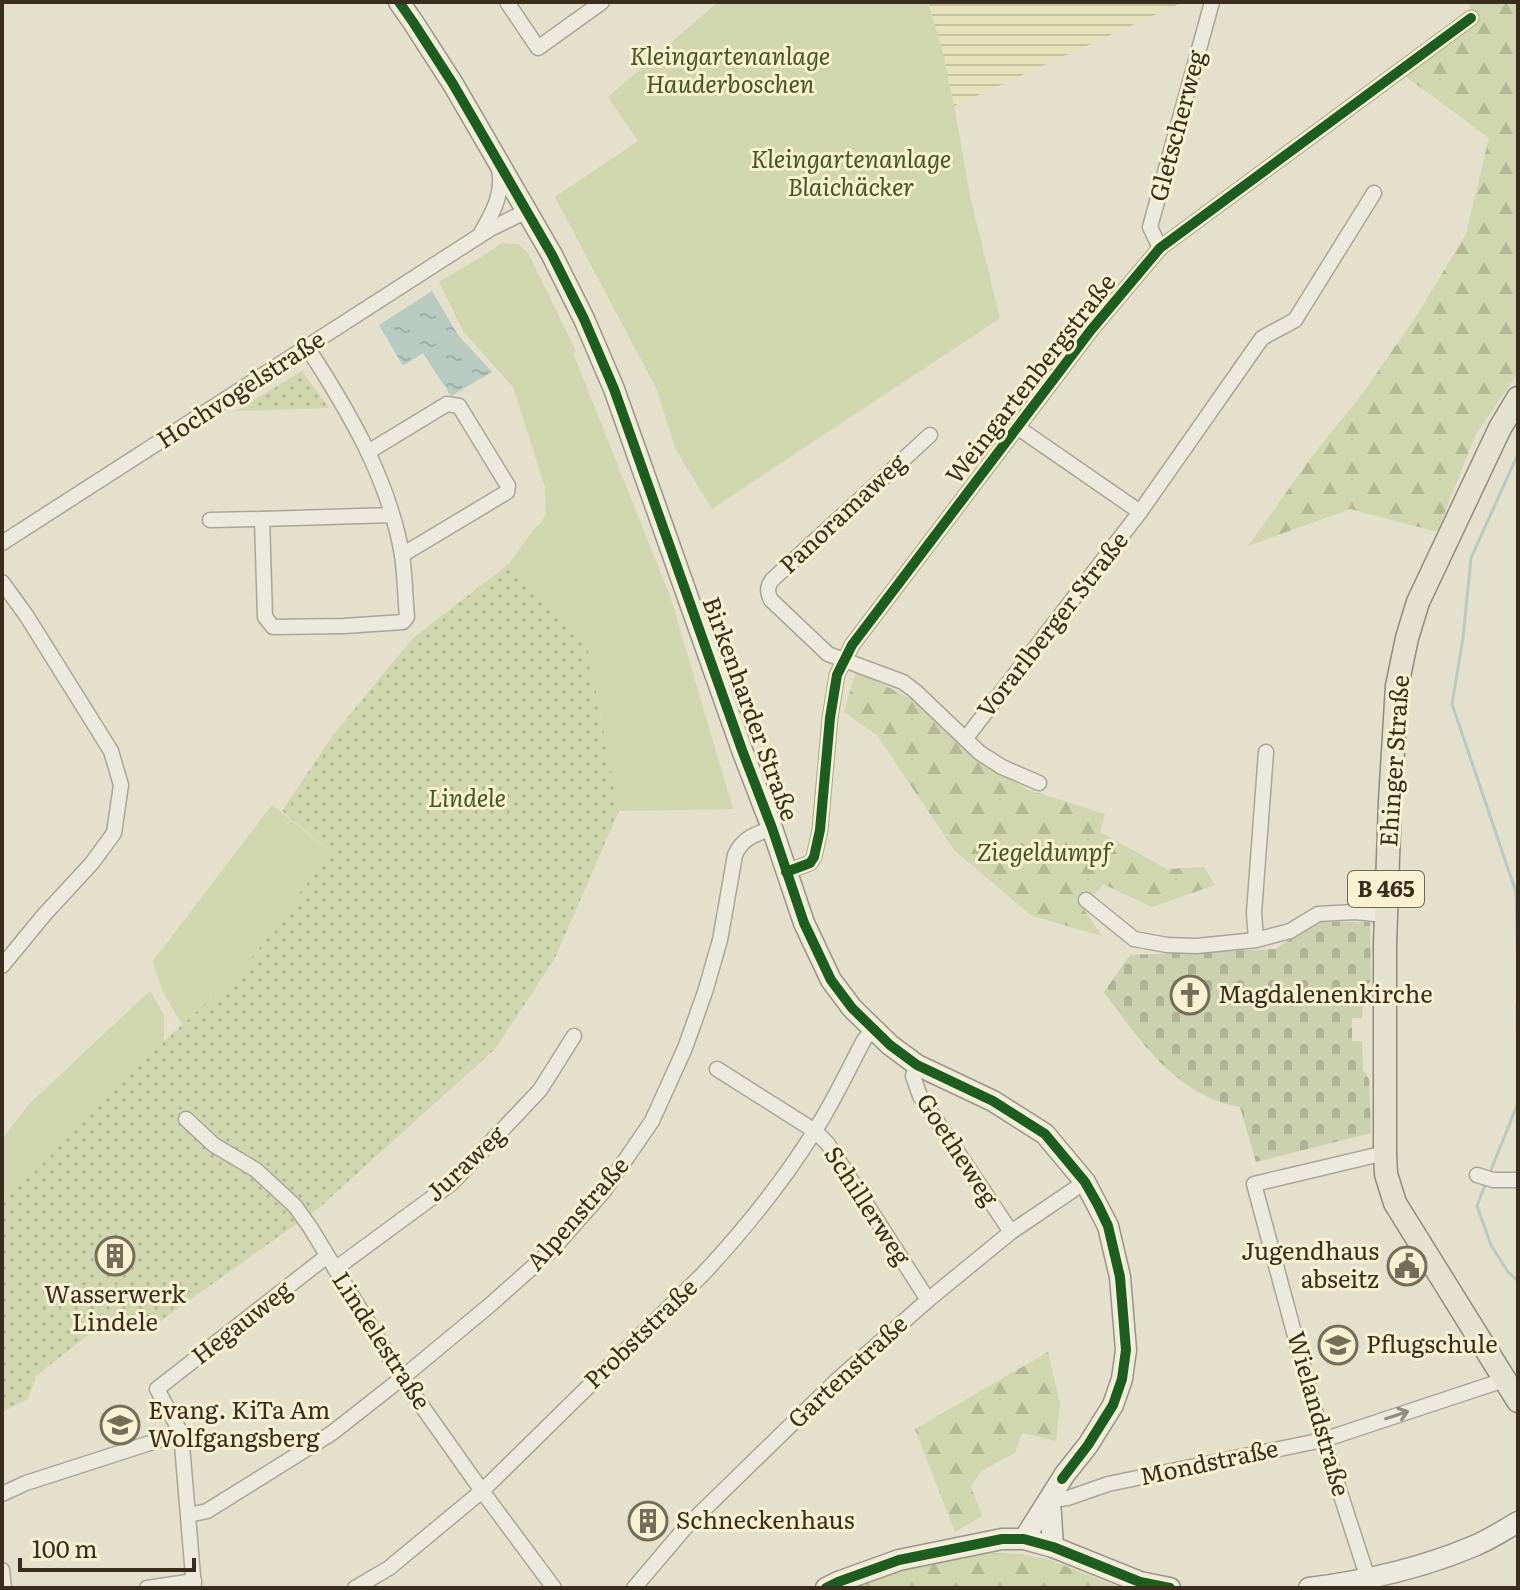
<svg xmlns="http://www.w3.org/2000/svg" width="1520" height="1590" font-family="Literata,serif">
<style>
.farmland{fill:url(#farmland-rules)}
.green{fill:#d0d6ae}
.forest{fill:url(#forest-firs)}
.cemetery{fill:url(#cemetery-stones)}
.park{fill:url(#park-dots)}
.water{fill:url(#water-ripples)}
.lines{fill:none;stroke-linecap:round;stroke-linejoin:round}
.stream{stroke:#b7cbc2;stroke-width:3}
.minor-casing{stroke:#aaa595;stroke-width:17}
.secondary-casing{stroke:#999485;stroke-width:23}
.primary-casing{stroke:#8f8a7c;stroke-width:25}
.minor{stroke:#eceade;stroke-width:14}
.secondary{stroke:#eceade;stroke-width:20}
.primary{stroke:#e5e1cf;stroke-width:22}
.cycleway-casing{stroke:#f7f0d1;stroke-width:15}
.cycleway{stroke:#1b5e20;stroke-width:10}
.oneway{stroke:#928c7e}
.labels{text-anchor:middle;stroke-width:6;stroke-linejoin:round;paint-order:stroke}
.shield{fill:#f7f0d1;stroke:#726853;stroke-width:2}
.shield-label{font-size:22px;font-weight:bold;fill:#392e1d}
.park-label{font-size:24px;font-style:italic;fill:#435623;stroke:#f7f0d1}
.street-label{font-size:24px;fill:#392e1d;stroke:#f7f0d1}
.poi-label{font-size:24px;fill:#392e1d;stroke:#f7f0d1;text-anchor:start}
</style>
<defs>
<pattern id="farmland-rules" width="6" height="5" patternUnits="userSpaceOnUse" patternTransform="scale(2)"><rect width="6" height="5" fill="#e5e2bc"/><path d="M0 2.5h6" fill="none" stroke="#c5c2a1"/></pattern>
<pattern id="forest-firs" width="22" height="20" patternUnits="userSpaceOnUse" patternTransform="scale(2)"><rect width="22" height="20" fill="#d0d6ae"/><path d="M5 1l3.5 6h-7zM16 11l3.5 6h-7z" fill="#b3b895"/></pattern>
<pattern id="cemetery-stones" width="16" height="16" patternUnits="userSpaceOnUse" patternTransform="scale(2)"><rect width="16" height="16" fill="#cbd0ae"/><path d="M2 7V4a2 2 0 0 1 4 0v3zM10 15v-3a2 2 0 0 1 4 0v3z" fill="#afb395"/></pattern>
<pattern id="park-dots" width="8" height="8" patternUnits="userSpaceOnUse" patternTransform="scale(2)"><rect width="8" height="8" fill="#d0d6ae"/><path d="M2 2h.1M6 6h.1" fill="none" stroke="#b3b895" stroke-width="1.8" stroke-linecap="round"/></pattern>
<pattern id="water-ripples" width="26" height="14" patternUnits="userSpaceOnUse" patternTransform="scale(2)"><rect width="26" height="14" fill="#b7cbc2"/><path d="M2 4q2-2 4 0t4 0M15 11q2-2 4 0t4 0" fill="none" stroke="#9eafa6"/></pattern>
</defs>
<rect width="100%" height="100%" fill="#e4e0cc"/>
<polygon class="farmland" points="928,2 1183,2 954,106 942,49"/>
<g class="green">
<polygon points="718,2 928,2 942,49 954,106 971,201 1000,318 712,509 676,450 656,388 555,197 638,141 608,97"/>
<polygon points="502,243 518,244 528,253 576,351 573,353 670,596 733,809 619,811 588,649 509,564 533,530 541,523 546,514 545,487 513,387 463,331 439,282 485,255"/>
<polygon points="272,805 330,851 242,971 182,1025 162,990 153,961"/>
<polygon points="150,991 164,1015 164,1041 114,1086 2,1201 2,1139 30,1103"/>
</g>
<g class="forest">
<polygon points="1468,2 1518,2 1518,373 1476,434 1437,532 1350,509 1248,546 1313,455 1363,393 1417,315 1466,234 1489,138 1405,76 1476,24"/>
<polygon points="856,671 915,701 979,762 1029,790 1105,814 1100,832 1167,869 1204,867 1215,885 1152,907 1103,884 1083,908 1102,936 1032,916 954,850 877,735 844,712"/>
<polygon points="1048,1352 1060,1404 1056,1441 1022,1433 1015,1453 981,1471 971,1487 982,1516 955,1532 915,1429"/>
<polygon points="984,1553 1021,1554 1048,1559 1121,1588 853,1588 905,1569"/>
</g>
<path class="cemetery" d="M 1318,922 L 1370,922 L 1371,981 L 1364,988 L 1362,1018 L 1352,1018 L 1352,1041 L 1362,1041 L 1363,1070 L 1369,1079 L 1371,1133 L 1256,1162 L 1240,1107 C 1178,1097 1139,1040 1104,992 L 1130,955 L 1275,949 Z"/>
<g class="park">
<polygon points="302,371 329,408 236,411"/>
<polygon points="509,564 588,649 619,811 554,960 495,1049 320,1207 152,1327 97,1328 36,1376 28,1399 2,1412 2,1201 114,1086 242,971 330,851 282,811 334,734 413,638"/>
</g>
<polygon class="water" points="432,291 458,335 492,372 451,396 423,353 403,366 379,325"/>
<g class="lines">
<g class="stream">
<polyline points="1518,989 1516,892 1452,704 1463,638 1471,558 1518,454"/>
<polyline points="1517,1005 1518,1095"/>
<polyline points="1489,1175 1518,1103"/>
<polyline points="1486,1182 1477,1206 1491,1245 1508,1272 1518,1281"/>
</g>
<defs>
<g id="minor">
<polyline points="507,2 538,48 602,2"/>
<path d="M 480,235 C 492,214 504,194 499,169"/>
<polyline points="1160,248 1150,227 1212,2"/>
<path d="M 307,347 C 348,410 389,479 402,555 C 405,575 405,596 407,617 L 403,622 L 344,626 L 273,627 L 265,617 L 262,519 L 392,515"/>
<polyline points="1017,427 1140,512"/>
<path d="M 930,435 L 772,580 C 767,587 767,592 771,600 L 828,654 L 903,682 L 915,691 L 980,753 L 1002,767 L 1039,783"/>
<polyline points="368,452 447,404 459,406 508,486 507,492 402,555"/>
<polyline points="210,520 262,519"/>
<polyline points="2,543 490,229 527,211"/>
<polyline points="2,582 26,615 111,751 121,785 114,833 92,863 44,915 2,966"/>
<polyline points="966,738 1140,512 1262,338 1295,320 1374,193"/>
<polyline points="786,872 810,863 814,857 820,830 830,718 837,675 852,645 1091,330 1160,248 1471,18"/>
<polyline points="1086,900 1134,939 1167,945 1197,946 1256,940 1290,931 1318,914 1355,912 1385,915"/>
<polyline points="1256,940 1254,913 1266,752"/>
<polyline points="917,1065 913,1076 920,1096 1011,1232"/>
<polyline points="717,1069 815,1131 828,1144 928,1300"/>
<polyline points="186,1119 214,1145 256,1170 295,1206 310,1227 402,1378 482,1491 554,1588"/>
<polyline points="1477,1175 1493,1180 1518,1180"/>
<polyline points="335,1269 452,1183 540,1090 574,1036"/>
<polyline points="2,1494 26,1483 181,1433"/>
<polyline points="1050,1500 1068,1498 1108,1484 1323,1440 1504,1380"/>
<path d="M 189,1515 L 207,1511 L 332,1433 L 402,1378 L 490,1305 L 553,1249 L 604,1191 L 652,1121 L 685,1048 L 705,992 L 720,940 L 735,855 C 743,837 755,835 772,828"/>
<polyline points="2,1570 4,1588"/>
<polyline points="147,1588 194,1581"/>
<polyline points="194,1588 181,1433 157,1389 327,1256"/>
<path d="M 355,1588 L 389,1568 L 482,1491 L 703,1274 C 744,1230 782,1183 814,1132 C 833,1103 848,1070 864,1040 L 872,1030"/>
<polyline points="634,1588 685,1528 836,1381 928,1300 1011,1232 1085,1182"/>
<polyline points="1371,1588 1323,1440 1254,1184 1385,1153"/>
</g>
<g id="secondary">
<polyline points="399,2 413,22 453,84 489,146 552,255 584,319 614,389 742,750 772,828 804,923 831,980 852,1008 890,1045 917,1065 993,1101 1045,1134 1085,1182 1108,1226 1120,1277 1126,1350 1122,1379 1113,1405 1088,1445 1065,1474 1024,1539"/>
<polyline points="1050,1500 1053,1547"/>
<polyline points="826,1588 838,1582 899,1560 1002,1539 1024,1539 1053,1547 1140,1582 1170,1588"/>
<path d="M 1309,1588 C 1365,1581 1422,1568 1474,1546 C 1489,1540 1504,1530 1518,1522"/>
</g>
<polyline id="primary" points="1518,398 1500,428 1418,602 1407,638 1397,686 1390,801 1385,944 1385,1153 1386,1174 1395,1203 1518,1401"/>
</defs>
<use href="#minor" class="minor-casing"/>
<use href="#secondary" class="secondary-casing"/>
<use href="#primary" class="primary-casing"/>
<use href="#minor" class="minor"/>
<use href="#secondary" class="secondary"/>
<use href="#primary" class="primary"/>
<defs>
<g id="cycleway">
<polyline points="399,2 413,22 453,84 489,146 552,255 584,319 614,389 742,750 772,828 804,923 831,980 852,1008 890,1045 917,1065 993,1101 1045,1134 1085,1182 1098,1205 1108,1226 1120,1277 1126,1350 1122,1379 1113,1405 1088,1445 1062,1479"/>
<polyline points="786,872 810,863 814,857 820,830 830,718 837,675 852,645 1091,330 1160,248 1471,18"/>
<polyline points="826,1588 838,1582 899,1560 1002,1539 1024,1539 1053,1547 1140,1582 1170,1588"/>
</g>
</defs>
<use href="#cycleway" class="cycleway-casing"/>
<use href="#cycleway" class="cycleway"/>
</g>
<defs><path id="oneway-shaft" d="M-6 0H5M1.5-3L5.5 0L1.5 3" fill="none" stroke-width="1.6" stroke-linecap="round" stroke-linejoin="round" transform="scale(2)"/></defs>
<use class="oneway" href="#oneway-shaft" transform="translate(1397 1415) rotate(-18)"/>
<defs>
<symbol id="church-ring" viewBox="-11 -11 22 22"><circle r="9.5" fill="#f7f0d1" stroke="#756c5a" stroke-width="1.5"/><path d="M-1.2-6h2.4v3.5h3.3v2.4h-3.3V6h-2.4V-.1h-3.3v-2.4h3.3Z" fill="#756c5a"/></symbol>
<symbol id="building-ring" viewBox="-11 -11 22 22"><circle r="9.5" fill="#f7f0d1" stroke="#756c5a" stroke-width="1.5"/><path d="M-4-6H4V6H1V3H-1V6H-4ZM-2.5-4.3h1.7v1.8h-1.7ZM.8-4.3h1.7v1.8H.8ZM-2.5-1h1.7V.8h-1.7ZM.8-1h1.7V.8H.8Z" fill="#756c5a"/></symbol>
<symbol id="civic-ring" viewBox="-11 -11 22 22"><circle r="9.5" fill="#f7f0d1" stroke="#756c5a" stroke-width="1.5"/><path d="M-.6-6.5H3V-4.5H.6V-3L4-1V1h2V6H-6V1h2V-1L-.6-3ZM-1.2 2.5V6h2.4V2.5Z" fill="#756c5a"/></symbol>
<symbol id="school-ring" viewBox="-11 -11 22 22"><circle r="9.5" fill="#f7f0d1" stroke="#756c5a" stroke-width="1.5"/><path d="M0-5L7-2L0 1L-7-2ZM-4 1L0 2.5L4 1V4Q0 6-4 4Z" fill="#756c5a"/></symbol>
</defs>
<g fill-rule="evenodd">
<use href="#church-ring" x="1168" y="973" width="44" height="44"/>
<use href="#building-ring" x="93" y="1234" width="44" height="44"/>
<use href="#civic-ring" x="1385" y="1244" width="44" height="44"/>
<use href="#school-ring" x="1316" y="1323" width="44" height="44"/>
<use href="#school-ring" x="98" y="1403" width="44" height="44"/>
<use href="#building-ring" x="626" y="1499" width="44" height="44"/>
</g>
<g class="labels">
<rect class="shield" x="1348" y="871" width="76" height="36" rx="6"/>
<g class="shield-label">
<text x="1386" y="897">B 465</text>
</g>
<g class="park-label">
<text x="730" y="65">Kleingartenanlage<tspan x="730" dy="28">Hauderboschen</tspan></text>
<text x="851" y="168">Kleingartenanlage<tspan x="851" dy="28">Blaichäcker</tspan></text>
<text x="467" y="807">Lindele</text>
<text x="1044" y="861">Ziegeldumpf</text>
</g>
<g class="street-label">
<text transform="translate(1178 126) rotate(-75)" y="8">Gletscherweg</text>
<text transform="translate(1031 379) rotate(-52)" y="8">Weingartenbergstraße</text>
<text transform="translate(241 390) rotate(-33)" y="8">Hochvogelstraße</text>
<text transform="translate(843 514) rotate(-43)" y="8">Panoramaweg</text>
<text transform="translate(1053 625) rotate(-52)" y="8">Vorarlberger Straße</text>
<text transform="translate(750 709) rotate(70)" y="8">Birkenharder Straße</text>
<text transform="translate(1395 761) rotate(-86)" y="8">Ehinger Straße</text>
<text transform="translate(957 1150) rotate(57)" y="8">Goetheweg</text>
<text transform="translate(466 1164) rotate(-43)" y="8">Juraweg</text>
<text transform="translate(867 1206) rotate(57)" y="8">Schillerweg</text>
<text transform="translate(578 1214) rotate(-49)" y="8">Alpenstraße</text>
<text transform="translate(242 1323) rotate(-38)" y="8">Hegauweg</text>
<text transform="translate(641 1334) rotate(-44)" y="8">Probststraße</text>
<text transform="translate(381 1341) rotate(57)" y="8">Lindelestraße</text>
<text transform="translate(848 1372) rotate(-43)" y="8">Gartenstraße</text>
<text transform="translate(1318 1414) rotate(74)" y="8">Wielandstraße</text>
<text transform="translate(1209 1463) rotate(-12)" y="8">Mondstraße</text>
</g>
<g class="poi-label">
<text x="1218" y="1003">Magdalenenkirche</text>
<text x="1379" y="1260" text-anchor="end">Jugendhaus<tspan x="1379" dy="28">abseitz</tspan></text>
<text x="115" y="1303" text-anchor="middle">Wasserwerk<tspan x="115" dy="28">Lindele</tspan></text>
<text x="1366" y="1353">Pflugschule</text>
<text x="148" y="1419">Evang. KiTa Am<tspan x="148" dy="28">Wolfgangsberg</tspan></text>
<text x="676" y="1529">Schneckenhaus</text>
</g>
</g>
<rect width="1520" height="1590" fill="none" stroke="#392e1d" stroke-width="8"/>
<path d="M20 1558v12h174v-12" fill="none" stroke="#392e1d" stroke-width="4"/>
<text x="32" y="1558" font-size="24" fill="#392e1d" stroke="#f7f0d1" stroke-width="6" paint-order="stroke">100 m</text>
</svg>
